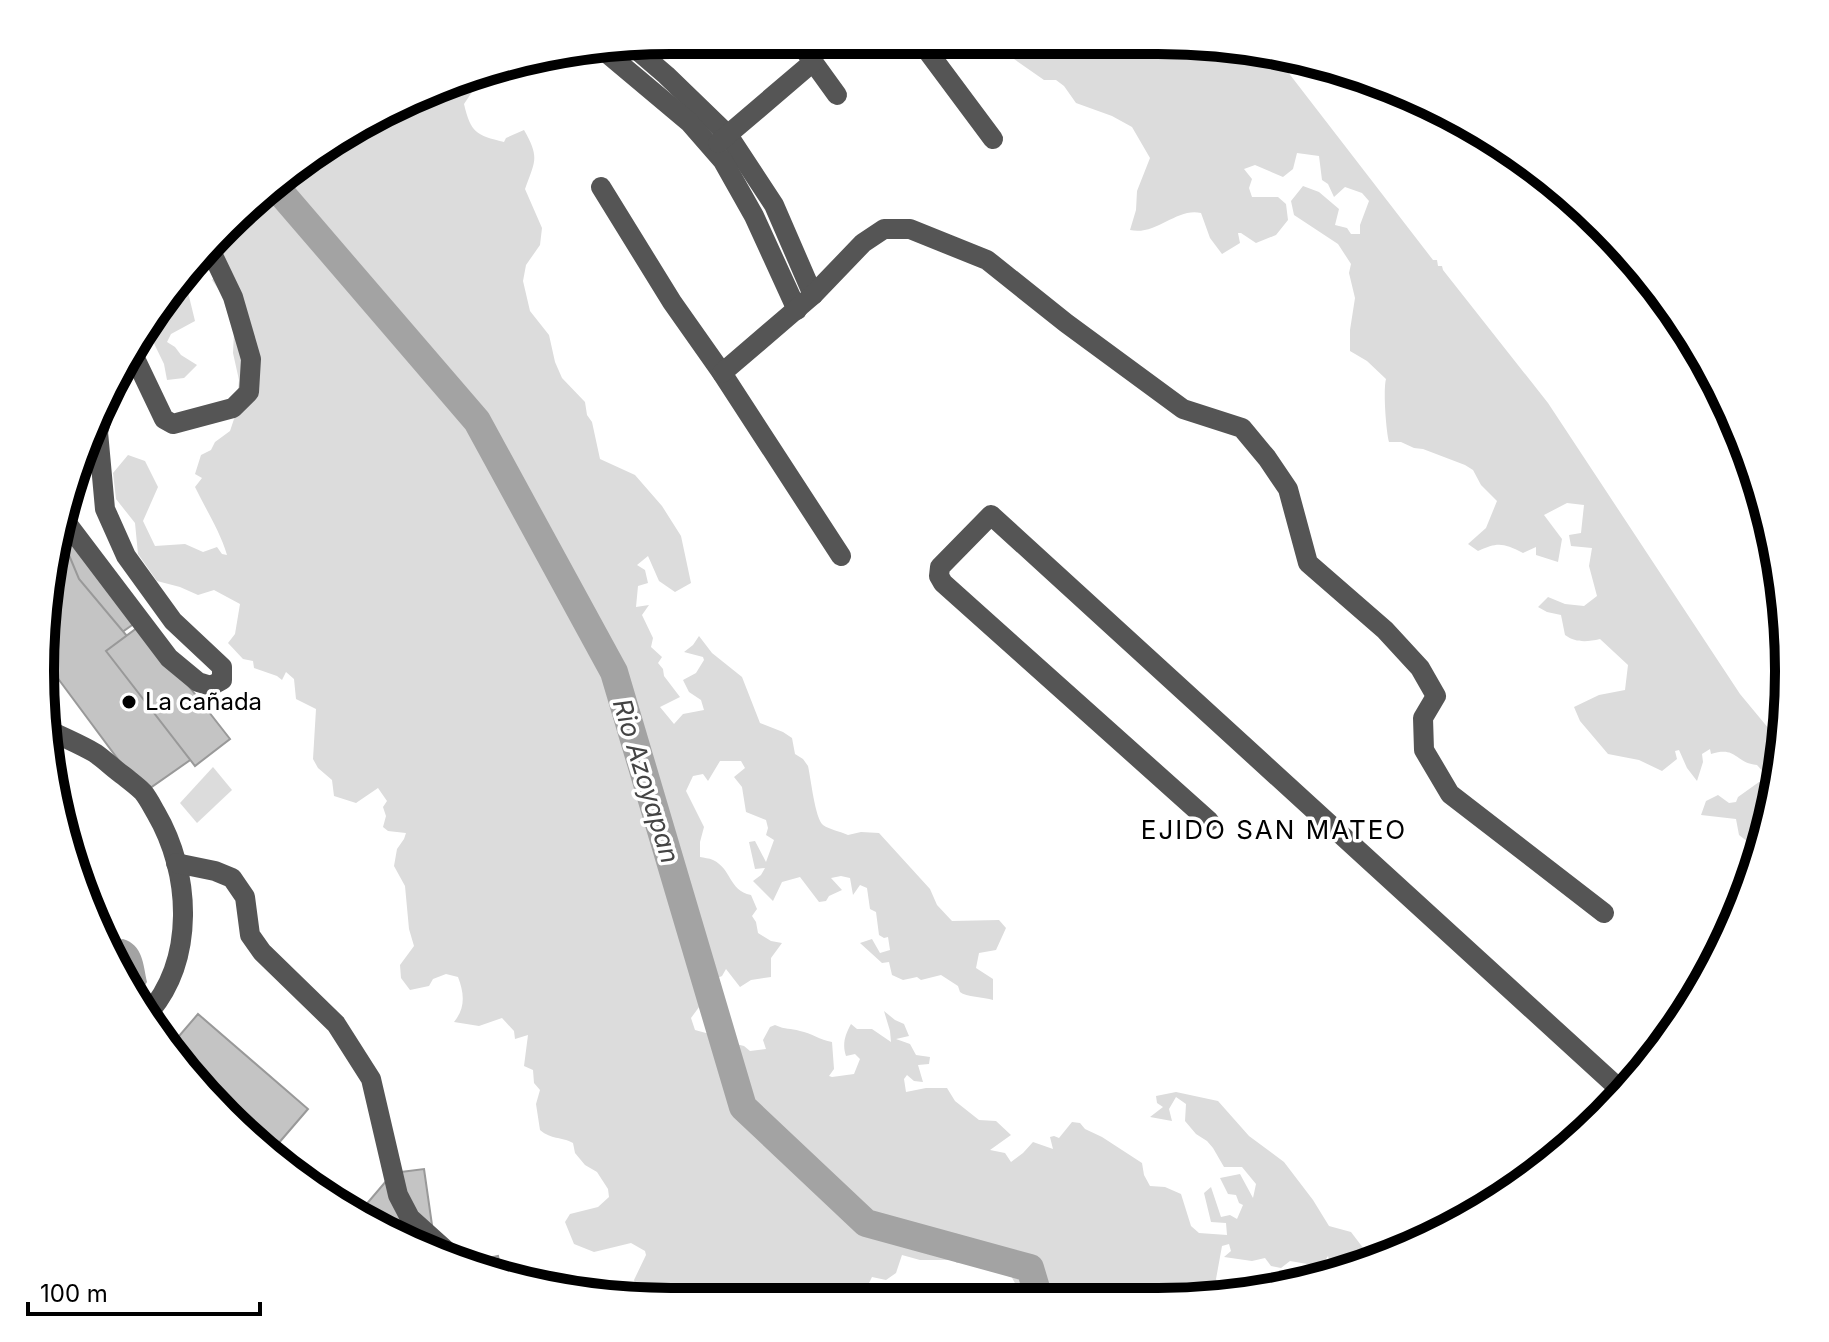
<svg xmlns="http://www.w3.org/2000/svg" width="1829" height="1342" font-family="Inter,sans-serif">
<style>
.green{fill:#dcdcdc}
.water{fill:#a3a3a3}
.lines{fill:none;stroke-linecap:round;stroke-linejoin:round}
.river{stroke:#a3a3a3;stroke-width:28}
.building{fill:#c4c4c4;stroke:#999;stroke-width:2}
.minor{stroke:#555;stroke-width:20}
.poi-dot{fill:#000;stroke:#fff;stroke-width:3}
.labels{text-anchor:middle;stroke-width:7;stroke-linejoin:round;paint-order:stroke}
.poi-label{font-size:24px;fill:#000;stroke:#fff;text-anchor:start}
.water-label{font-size:26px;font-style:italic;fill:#444;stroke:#fff}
.neighbourhood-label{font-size:26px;letter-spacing:2px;fill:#000;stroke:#fff}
.rim{fill:none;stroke:#000;stroke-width:10}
</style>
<rect width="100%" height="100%" fill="#fff"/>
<g class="green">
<path d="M 1003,41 L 1199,41 L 1274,54 L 1433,260 L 1437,260 L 1438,266 L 1442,266 L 1443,270 L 1548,403 L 1740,694 L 1784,747 L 1759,857 L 1755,857 L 1760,850 L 1762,843 L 1748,842 L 1739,835 L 1736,819 L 1701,815 L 1706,801 L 1718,795 L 1729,803 L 1736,802 L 1738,797 L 1759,782 L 1773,783 L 1757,765 C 1734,763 1738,746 1711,754 L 1710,749 L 1702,754 L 1703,762 L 1697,781 L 1687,768 L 1679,750 L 1675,751 L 1677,759 L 1662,771 L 1639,760 L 1608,754 L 1580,721 L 1574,707 L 1599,695 L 1625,690 L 1628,665 L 1600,639 C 1587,642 1576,643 1565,635 L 1561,615 L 1547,612 L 1538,607 L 1548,597 L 1565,604 L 1584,606 L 1597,596 L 1589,566 L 1592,548 L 1571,546 L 1569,535 L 1581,533 L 1584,505 L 1567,503 L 1544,515 L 1562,539 L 1558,562 L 1536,555 L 1536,547 L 1523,553 C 1503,543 1498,542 1478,551 L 1468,544 L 1486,528 L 1497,501 L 1481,485 L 1473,470 L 1465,465 L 1423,449 L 1414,448 L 1401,442 L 1389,442 C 1386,430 1383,390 1386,379 L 1367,361 L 1350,351 L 1350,330 L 1355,298 L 1349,273 L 1351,264 L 1338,244 L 1294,215 L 1291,201 L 1303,186 L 1319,192 L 1339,209 L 1335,225 L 1347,228 L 1351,234 L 1360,234 L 1360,225 L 1369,201 L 1362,193 L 1345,187 L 1334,197 L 1328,184 L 1322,180 L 1319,156 L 1297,153 L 1293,169 L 1283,177 L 1255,165 L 1244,169 L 1252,179 L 1249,188 L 1252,197 L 1278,197 L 1286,204 L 1288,220 L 1276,235 L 1256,243 L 1241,233 L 1238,233 L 1240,243 L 1222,254 L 1210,238 L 1201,213 C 1177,207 1156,236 1130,230 L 1136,210 L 1137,191 L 1150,158 L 1132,127 L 1112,116 L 1076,103 L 1064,86 L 1056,80 L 1044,80 L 1001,50 Z"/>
<path d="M 479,74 L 475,84 L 468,86 L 462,85 L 453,89 L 455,95 L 472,92 L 464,104 C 471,133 476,135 504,142 L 506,138 L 524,130 C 540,158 535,161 525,189 L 542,228 L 540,245 L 526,265 L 523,281 L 530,311 L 549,335 L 555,362 L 562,378 L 585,402 L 587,415 L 592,422 L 600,459 L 635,475 L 662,506 L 681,536 L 691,583 L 675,592 L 659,581 L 648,556 L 637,565 L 645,570 L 648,583 L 638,586 L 636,607 L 649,605 L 642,615 L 653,638 L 651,647 L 662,657 L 658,663 L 663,669 L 664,676 L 680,697 L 660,707 L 674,724 L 683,714 L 704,710 L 701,700 L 689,692 L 683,680 L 696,673 L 704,660 L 703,657 L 684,652 L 693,645 L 699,636 L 712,653 L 742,677 L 760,723 L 783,732 L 792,738 L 795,754 L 803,759 L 808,766 C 811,779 815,818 823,825 C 830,830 840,831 848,835 L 861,832 L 879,833 L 930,889 L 937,905 L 952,921 L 999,920 L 1006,928 L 996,950 L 979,953 L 976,968 L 993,979 L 993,1000 C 984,997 966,997 960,992 L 958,986 L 941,975 L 921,980 L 917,977 L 903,980 L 892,975 L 889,962 L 882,963 L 860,943 L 872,939 L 880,953 L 890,950 L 888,937 L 884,938 L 879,935 L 876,912 L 870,909 L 867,888 L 860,885 L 853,895 L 850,878 L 841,876 L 831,878 L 842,890 L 829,896 L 826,901 L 819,902 L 800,877 L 782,882 L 773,901 L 753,881 L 761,875 L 765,868 L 755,869 L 749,842 L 755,841 L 766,862 L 774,840 L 766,835 L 768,828 L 766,820 L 746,812 L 742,787 L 734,777 L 745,768 L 741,761 L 720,761 L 708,781 L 703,774 L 693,776 L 686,791 L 704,827 L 700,842 L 700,857 C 704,858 709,858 713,860 C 732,869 728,890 751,895 L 757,909 L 752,916 L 756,922 L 758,933 L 771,941 L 782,943 L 771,958 L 771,977 L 751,980 L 740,987 L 726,969 L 722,976 L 706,983 L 705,999 L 691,1018 L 695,1030 L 717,1036 L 728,1027 L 735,1032 L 736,1044 L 744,1046 L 750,1051 L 766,1049 L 763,1040 L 770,1027 L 775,1025 C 786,1030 790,1028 800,1031 C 811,1033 820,1040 832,1042 L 834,1069 L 829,1076 L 832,1077 L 854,1074 L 860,1059 L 855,1054 L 846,1056 C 842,1044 845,1035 851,1024 L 857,1029 L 872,1029 L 891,1042 L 890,1031 L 884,1011 L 895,1020 L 904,1024 L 909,1036 L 896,1039 L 910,1044 L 916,1055 L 930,1057 L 929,1064 L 918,1065 L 923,1082 L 914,1081 L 907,1075 L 904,1079 L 906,1092 L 926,1088 L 947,1088 L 955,1101 L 979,1120 L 996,1121 L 1011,1135 L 990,1150 L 1005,1153 L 1011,1162 L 1023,1153 L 1033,1142 L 1053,1149 L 1050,1137 L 1054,1136 L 1059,1138 L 1072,1122 L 1080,1123 L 1085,1129 L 1102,1137 L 1142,1163 L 1144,1175 L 1150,1186 L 1165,1187 L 1181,1194 L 1191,1226 L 1199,1233 L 1227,1235 L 1226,1223 L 1211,1222 L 1204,1193 L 1211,1187 L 1221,1217 L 1230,1215 L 1237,1219 L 1243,1205 L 1239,1203 L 1236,1195 L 1228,1194 L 1220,1178 L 1240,1174 L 1253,1198 L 1256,1184 L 1242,1167 L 1224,1167 L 1213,1148 L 1207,1141 L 1196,1134 L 1185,1121 L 1186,1104 L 1176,1097 L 1169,1109 L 1172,1121 L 1150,1117 L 1163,1107 L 1157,1103 L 1156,1096 L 1176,1092 L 1218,1101 L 1249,1136 L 1284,1162 L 1313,1200 L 1329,1226 L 1351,1232 L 1370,1257 L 1376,1260 L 1332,1272 L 1328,1256 L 1319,1269 L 1313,1265 L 1290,1261 L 1281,1268 L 1271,1266 L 1265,1258 L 1252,1261 L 1224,1257 L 1231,1251 L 1229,1244 L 1222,1246 L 1216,1279 L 1218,1286 L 1213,1293 L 1223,1291 L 1230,1297 L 1022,1298 C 1019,1287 1010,1278 1008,1267 L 994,1267 L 1007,1255 L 981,1253 L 978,1266 L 964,1261 L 957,1263 L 953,1260 L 920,1260 L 902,1255 L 896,1273 L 886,1280 L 872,1277 L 869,1283 L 872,1299 L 641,1301 L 634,1280 L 646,1255 L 645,1251 L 631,1243 L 594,1252 L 574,1244 L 565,1222 L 570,1214 L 598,1207 L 609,1197 L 608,1189 L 597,1172 L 585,1165 L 575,1153 L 573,1143 C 560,1136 552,1140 540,1130 L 536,1104 L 540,1090 L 534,1083 L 533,1070 L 524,1066 L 528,1035 L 515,1039 L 514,1031 L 502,1018 L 479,1026 L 454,1022 C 466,1007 464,993 458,977 L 446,974 L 433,979 L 429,986 L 410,990 L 401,978 L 400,965 L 414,946 L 409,929 L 405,886 L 394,866 L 397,849 L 404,839 L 406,833 L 388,831 L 383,827 L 386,816 L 383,807 L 387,801 L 378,788 L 356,803 L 334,796 L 332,780 L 318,768 L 313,759 L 316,709 L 296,699 L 294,679 L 286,672 L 282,680 L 277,676 L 254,668 L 253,661 L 243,659 L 228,643 L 235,634 L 240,604 L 214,590 L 198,595 L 180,587 L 157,581 L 138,554 L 135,523 L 116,499 L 113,473 L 128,455 L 145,461 L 158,487 L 143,521 L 155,546 L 185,544 L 203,552 L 217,547 L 222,554 L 227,555 C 220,531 206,510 195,487 L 202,478 L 195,474 L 201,455 L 211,450 L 215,442 L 230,431 L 236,413 L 239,380 L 233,353 L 234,332 L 221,293 L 212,280 L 218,272 L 204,253 L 200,252 L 321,146 Z"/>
<polygon points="181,278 186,284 195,321 171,334 167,342 175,347 181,355 197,365 184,378 167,380 164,364 147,329"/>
<polygon points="213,767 232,790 197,823 180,803"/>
<polygon points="932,1283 949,1290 981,1298 898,1299 914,1286"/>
</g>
<path class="water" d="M 123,939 C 143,945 143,964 147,982 L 137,998 L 106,943 Z"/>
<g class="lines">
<polyline class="river" points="275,186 477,421 614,672 743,1107 866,1223 1030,1268 1039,1298"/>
</g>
<g class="building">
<polygon points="65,525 135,623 98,649 48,580"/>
<polygon points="61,536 79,579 216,742 143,793 45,661 45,588"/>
<polygon points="141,625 230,739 195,766 106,651"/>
<polygon points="198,1014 308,1109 271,1152 223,1112 167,1050"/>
<polygon points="424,1169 436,1253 392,1237 358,1214 393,1173"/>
<polygon points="498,1256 502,1276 498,1277 491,1274 488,1258"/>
</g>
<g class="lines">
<g class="minor">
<polyline points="798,41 837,95"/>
<polyline points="920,41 993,139"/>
<polyline points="631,45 666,75 728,135 774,205 813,295"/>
<polyline points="602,49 689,122 723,161 754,216 797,310"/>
<polyline points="718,143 813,62"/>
<polyline points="601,187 672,302 722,373 841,556"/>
<polyline points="132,352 164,419 173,424 233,408 249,392 251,359 233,297 208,245"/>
<polyline points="722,373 813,295 863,243 884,229 910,229 987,260 1066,323 1183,409 1242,428 1267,458 1288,489 1308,563 1385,630 1420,668 1436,696 1423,718 1424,750 1450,794 1604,913"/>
<polyline points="66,522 169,658 198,682 211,686 222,680 222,667 173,621 126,556 105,509 98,432 104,410 103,398"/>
<path d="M 45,728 C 62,737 80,744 95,753 C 105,760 114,769 124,776 C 130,781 137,786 143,792 C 148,798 152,806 156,813 C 191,873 196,960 147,1015"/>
<polyline points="1209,821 943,583 939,576 940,567 991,515 1625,1094"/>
<polyline points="176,863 215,871 232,878 245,897 250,935 262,952 336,1024 371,1079 398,1195 410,1218 459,1262"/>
</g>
</g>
<circle class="poi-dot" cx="129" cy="702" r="8"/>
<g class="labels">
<g class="poi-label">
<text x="145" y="710">La cañada</text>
</g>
<g class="water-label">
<text transform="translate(646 781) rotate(73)" y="9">Rio Azoyapan</text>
</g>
<g class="neighbourhood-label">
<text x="1274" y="839">EJIDO SAN MATEO</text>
</g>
</g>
<path d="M0 0H1829V1342H0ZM671 54H1158A617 617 0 0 1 1775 671V671A617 617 0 0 1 1158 1288H671A617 617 0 0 1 54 671V671A617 617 0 0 1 671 54Z" fill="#fff" fill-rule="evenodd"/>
<path class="rim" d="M671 54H1158A617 617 0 0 1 1775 671V671A617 617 0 0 1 1158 1288H671A617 617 0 0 1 54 671V671A617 617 0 0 1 671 54Z"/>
<path d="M28 1302v12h232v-12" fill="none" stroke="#000000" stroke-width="4"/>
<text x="40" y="1302" font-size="24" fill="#000000" stroke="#ffffff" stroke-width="6" paint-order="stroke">100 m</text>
</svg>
